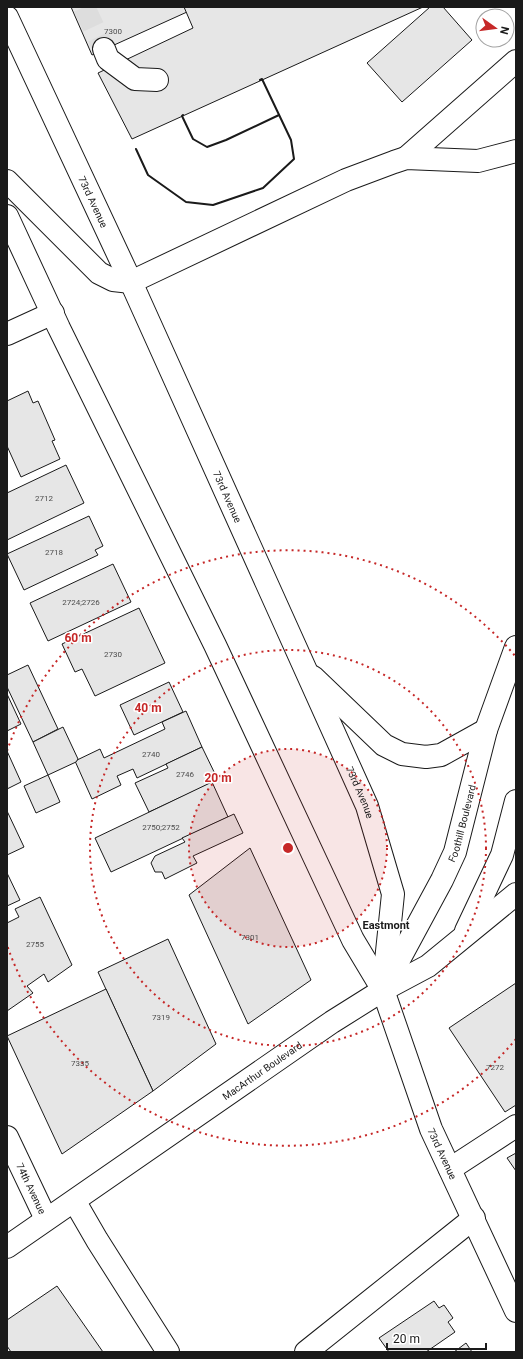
<svg xmlns="http://www.w3.org/2000/svg" width="523" height="1359" font-family="Roboto,sans-serif">
<style>
.building{fill:#e6e6e6;stroke:#1a1a1a}
.lines{fill:none;stroke-linecap:round;stroke-linejoin:round}
.minor-tunnel{stroke:#ddd;stroke-width:22;stroke-dasharray:22 11;stroke-linecap:butt}
.minor-casing{stroke:#1a1a1a;stroke-width:24}
.major-casing{stroke:#1a1a1a;stroke-width:24}
.minor{stroke:#fff;stroke-width:22}
.major{stroke:#fff;stroke-width:22}
.wall{stroke:#1a1a1a;stroke-width:2}
.ring{fill:none;stroke:#c62828;stroke-width:2;stroke-dasharray:2 4}
.labels{text-anchor:middle;stroke-width:3;stroke-linejoin:round;paint-order:stroke}
.number-label{font-size:8px;fill:#4d4d4d}
.street-label{font-size:10px;fill:#1a1a1a;stroke:#fff}
.neighbourhood-label{font-size:11px;font-weight:bold;fill:#1a1a1a;stroke:#fff}
.centre{fill:#c62828;stroke:#fff;stroke-width:2}
.ring-label{font-size:12px;text-anchor:middle;font-weight:bold;fill:#c62828;stroke:#fff;stroke-width:3;stroke-linejoin:round;paint-order:stroke}
</style>
<rect width="100%" height="100%" fill="#fff"/>
<g class="building">
<polygon points="71,7 184,7 187,12 92,55"/>
<polygon points="184,7 423,7 132,139 98,73 193,28"/>
<polygon points="430,7 443,7 472,40 402,102 367,63"/>
<polygon points="28,391 33,403 38,401 55,440 52,441 60,459 21,477 7,446 7,401"/>
<polygon points="66,465 84,503 7,540 7,493"/>
<polygon points="89,516 103,546 95,550 98,555 24,590 7,554"/>
<polygon points="113,564 131,602 48,641 30,603"/>
<polygon points="139,608 165,663 95,696 82,669 75,672 62,644"/>
<polygon points="28,665 58,729 33,742 7,687 7,675"/>
<polygon points="169,682 183,712 134,735 120,705"/>
<polygon points="7,694 21,724 7,731"/>
<polygon points="186,711 202,747 137,778 133,769 117,776 121,785 92,799 75,761 100,749 104,758 165,729 162,722"/>
<polygon points="63,727 78,759 76,762 48,775 33,742"/>
<polygon points="202,747 218,780 149,812 135,783 168,768 166,764"/>
<polygon points="7,751 21,782 7,789"/>
<polygon points="48,775 60,802 36,813 24,786"/>
<polygon points="212,782 228,817 111,872 95,838"/>
<polygon points="7,811 24,847 7,855"/>
<polygon points="234,814 243,833 193,856 197,863 165,879 162,872 155,872 151,863 155,856 185,842 182,838"/>
<polygon points="250,848 311,980 248,1024 189,895"/>
<polygon points="7,873 20,900 7,906"/>
<polygon points="40,897 72,965 48,982 44,974 27,986 33,993 7,1011 7,923 19,917 15,909"/>
<polygon points="168,939 216,1044 153,1091 98,972"/>
<polygon points="516,983 516,1105 505,1112 449,1028"/>
<polygon points="106,989 153,1091 62,1154 7,1036"/>
<polygon points="516,1153 516,1171 507,1158"/>
<polygon points="57,1286 103,1352 11,1352 7,1346 7,1320"/>
<polygon points="434,1301 439,1308 444,1305 453,1318 448,1322 455,1332 426,1352 389,1352 379,1338"/>
<polygon points="466,1343 472,1352 454,1352"/>
</g>
<g class="lines">
<polyline class="minor-tunnel" points="84,7 104,49"/>
<defs>
<g id="minor">
<polyline points="104,49 108,59 135,79 157,80"/>
<polyline points="406,158 516,61"/>
<polyline points="131,282 346,180 394,162 406,158 478,161 516,151"/>
<polyline points="7,334 53,313"/>
<path id="s1" d="M 7,1137 L 46,1219"/>
<polyline points="450,1169 516,1126"/>
<polyline points="75,1202 97,1240 168,1352"/>
<polyline points="306,1352 474,1218"/>
</g>
<g id="major">
<path id="s2" d="M 7,17 L 131,282 L 367,806 L 393,894 L 383,990"/>
<polyline points="7,181 99,273 113,280 131,282"/>
<path id="s3" d="M 7,216 L 59,328 L 215,645 L 353,940 L 383,990 L 431,1129 L 516,1311"/>
<polyline points="313,677 384,745 402,754 426,757 441,755 486,730"/>
<polyline points="466,931 502,855 516,801"/>
<path id="s4" d="M 388,980 L 442,880 L 455,852 L 486,730 L 516,647"/>
<path id="s5" d="M 7,1247 L 332,1022 L 383,990 L 428,966 L 516,894"/>
</g>
</defs>
<use href="#minor" class="minor-casing"/>
<use href="#major" class="major-casing"/>
<use href="#minor" class="minor"/>
<use href="#major" class="major"/>
<g class="wall">
<polyline points="183,115 182,116 193,139 207,147 226,140 279,115"/>
<polyline points="136,149 148,175 186,202 213,205 263,188 294,159 291,140 262,79 260,80"/>
</g>
</g>
<circle cx="288" cy="848" r="99" fill="#c62828" fill-opacity=".12"/>
<g class="ring">
<circle cx="288" cy="848" r="99"/>
<circle cx="288" cy="848" r="198"/>
<path d="M516 1039A297 297 0 0 1 7 945M7 751A297 297 0 0 1 516 657"/>
</g>
<g class="labels">
<g class="number-label">
<text x="113" y="34">7300</text>
<text x="44" y="501">2712</text>
<text x="54" y="555">2718</text>
<text x="81" y="605">2724;2726</text>
<text x="113" y="657">2730</text>
<text x="151" y="757">2740</text>
<text x="185" y="777">2746</text>
<text x="161" y="830">2750;2752</text>
<text x="250" y="940">7301</text>
<text x="35" y="947">2755</text>
<text x="161" y="1020">7319</text>
<text x="80" y="1066">7335</text>
<text x="495" y="1070">7272</text>
</g>
<g class="street-label">
<text dy="4" stroke="none"><textPath href="#s2" startOffset="204">73rd Avenue</textPath></text>
<text dy="4" stroke="none"><textPath href="#s2" startOffset="528">73rd Avenue</textPath></text>
<text dy="4" stroke="none"><textPath href="#s2" startOffset="852">73rd Avenue</textPath></text>
<text dy="4" stroke="none"><textPath href="#s4" startOffset="174">Foothill Boulevard</textPath></text>
<text dy="4" stroke="none"><textPath href="#s5" startOffset="310">MacArthur Boulevard</textPath></text>
<text dy="4" stroke="none"><textPath href="#s3" startOffset="1035">73rd Avenue</textPath></text>
<text dy="4" stroke="none"><textPath href="#s1" startOffset="57">74th Avenue</textPath></text>
</g>
<g class="neighbourhood-label">
<text x="386" y="929">Eastmont</text>
</g>
</g>
<circle cx="288" cy="848" r="6" class="centre"/>
<g class="ring-label">
<text x="78" y="642">60 m</text>
<text x="148" y="712">40 m</text>
<text x="218" y="782">20 m</text>
</g>
<rect width="523" height="1359" fill="none" stroke="#1a1a1a" stroke-width="16"/>
<g transform="translate(495 28) rotate(104)"><circle r="19" fill="#ffffff" stroke="#a3a3a3"/>
<path d="M0-3L7 15L0 10L-7 15Z" fill="#c62828"/>
<text y="-6" font-size="11" font-weight="bold" text-anchor="middle" fill="#1a1a1a">N</text>
</g>
<path d="M387 1343v6h99v-6" fill="none" stroke="#1a1a1a" stroke-width="2"/>
<text x="393" y="1343" font-size="12" fill="#1a1a1a" stroke="#ffffff" stroke-width="3" paint-order="stroke">20 m</text>
</svg>
